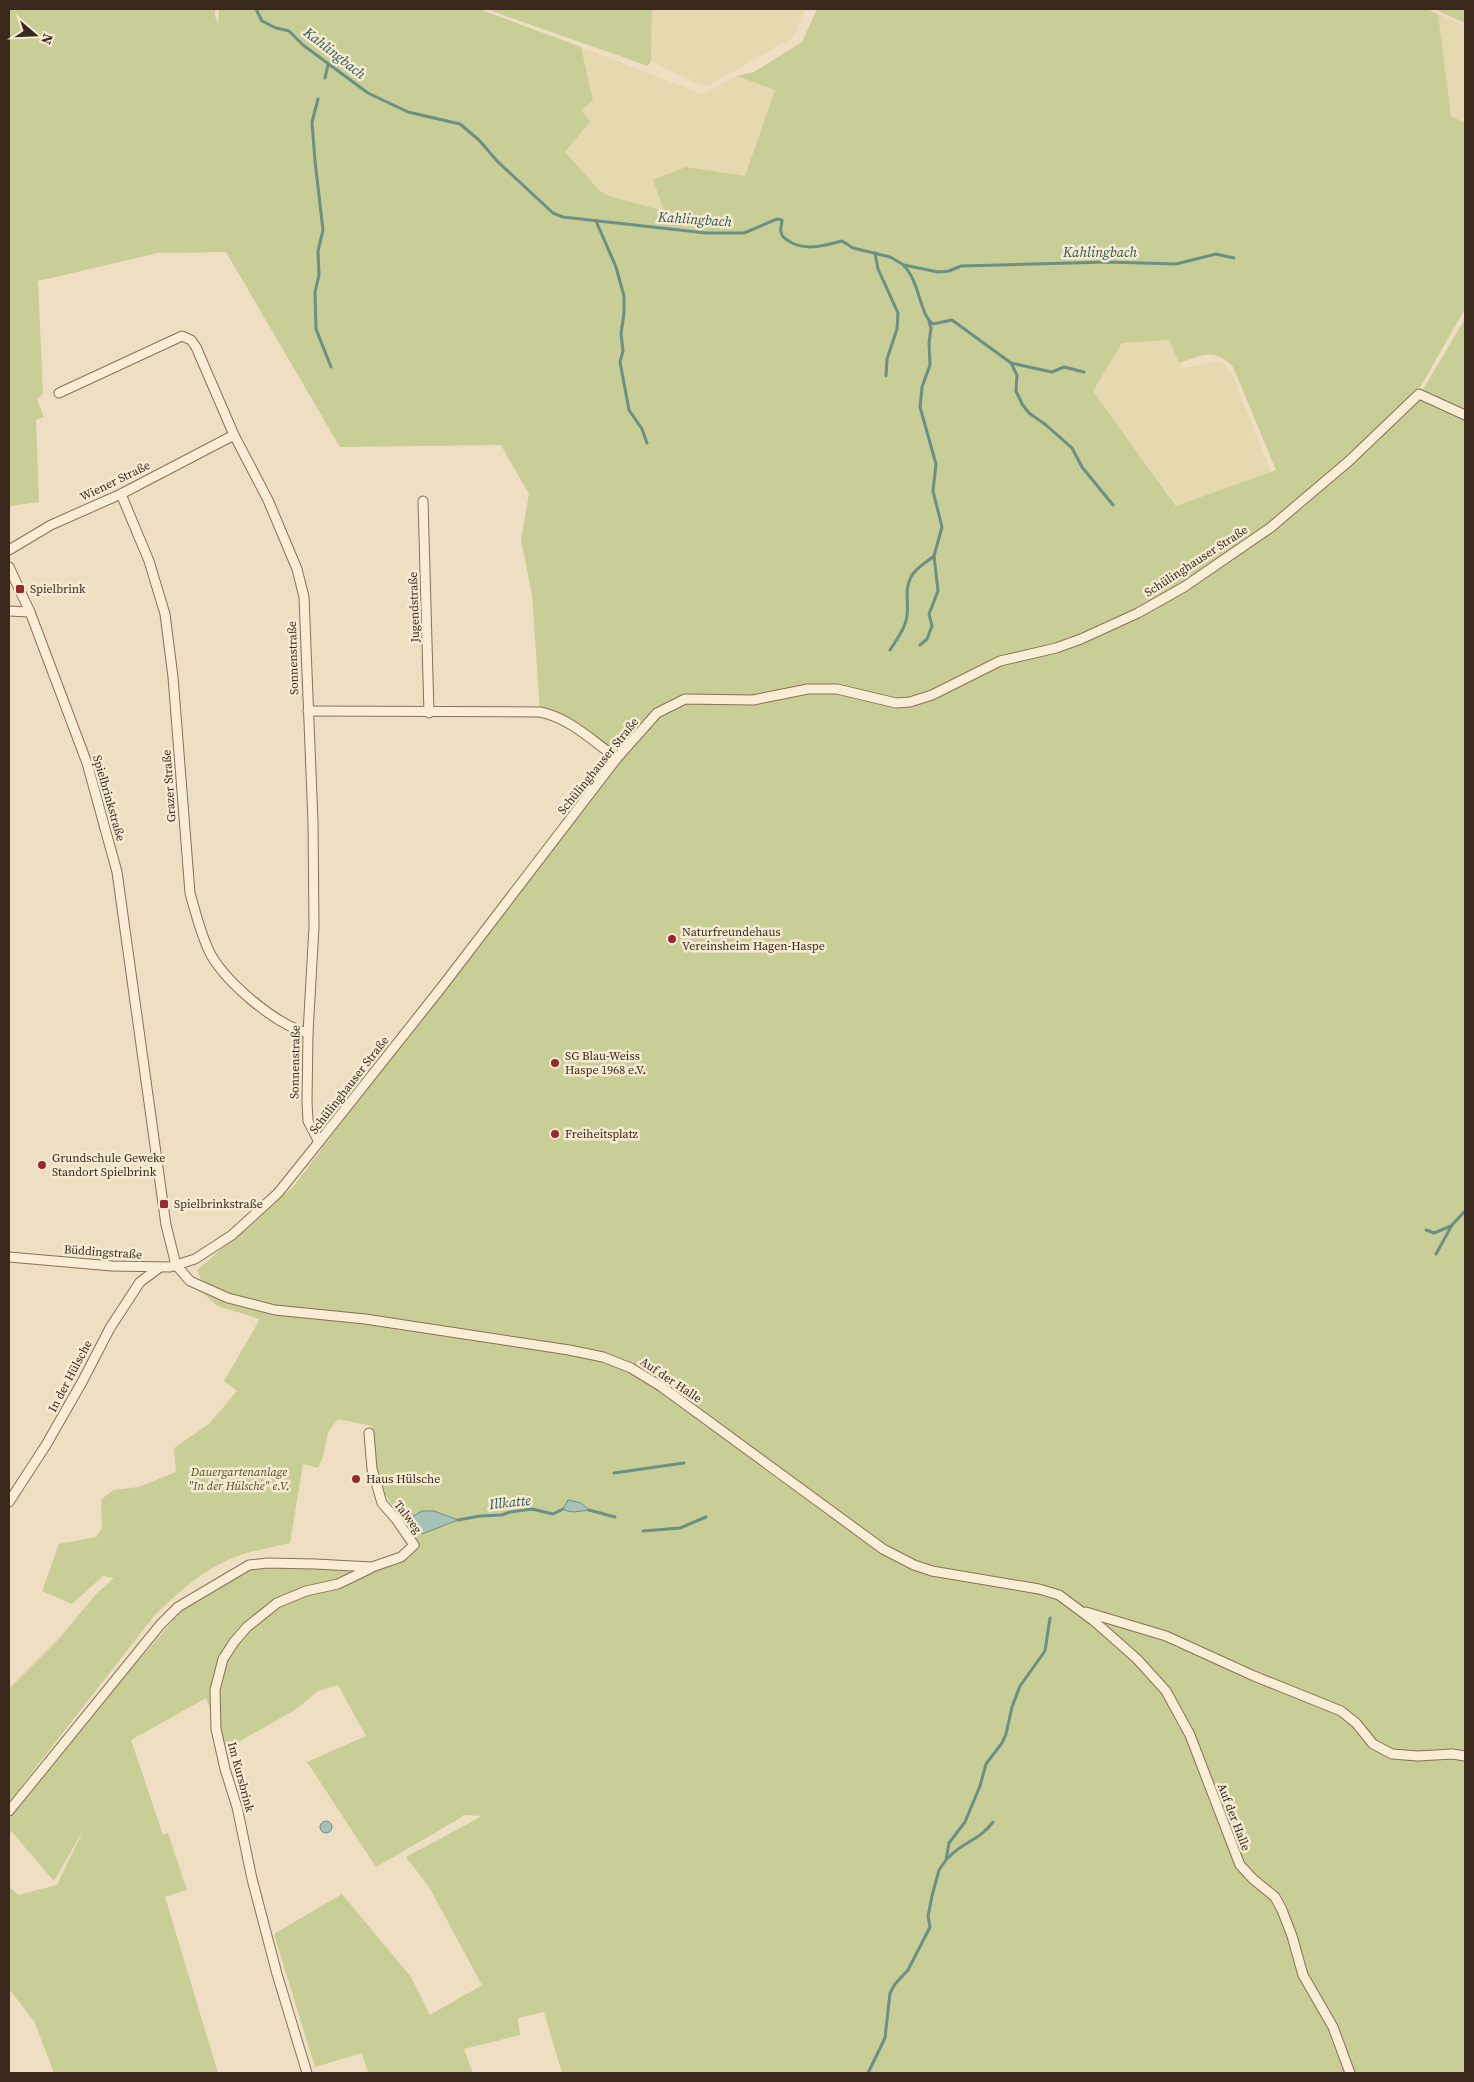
<svg xmlns="http://www.w3.org/2000/svg" width="1474" height="2082" font-family="'Source Serif 4',serif">
<style>
.farmland{fill:#e5d9af}
.green{fill:#c9cd96;fill-rule:evenodd}
.water{fill:#a5c1b8;stroke:#6b9085}
.lines{fill:none;stroke-linecap:round;stroke-linejoin:round}
.stream{stroke:#6b9085;stroke-width:3}
.street-casing{stroke:#897059;stroke-width:11}
.street{stroke:#f9edd6;stroke-width:9}
.poi-dot{fill:#99282e;stroke:#f6ead2;stroke-width:2}
.labels{text-anchor:middle;stroke-width:5;stroke-linejoin:round;paint-order:stroke}
.street-label{font-size:12px;fill:#39291d;stroke:#f6ead2}
.poi-label{font-size:12px;fill:#39291d;stroke:#f6ead2;text-anchor:start}
.park-label{font-size:12px;font-style:italic;fill:#4b5524;stroke:#f6ead2}
.water-label{font-size:14px;font-style:italic;fill:#2c5954;stroke:#f6ead2}
</style>
<rect width="100%" height="100%" fill="#efdfc2"/>
<g class="farmland">
<polygon points="652,9 805,9 794,37 707,86 692,81 651,61"/>
<polygon points="1438,14 1465,26 1465,122 1451,118"/>
<polygon points="581,47 702,94 737,76 775,90 745,177 686,167 653,181 665,211 609,196 600,191 565,152 590,122 582,110 593,100"/>
<polygon points="1169,340 1182,368 1216,361 1224,364 1231,371 1271,472 1177,506 1093,391 1122,343"/>
</g>
<g class="green">
<path d="M 9,9 L 215,9 L 215,16 L 218,24 L 219,9 L 479,9 L 581,47 L 593,100 L 582,110 L 590,122 L 565,152 L 600,191 L 609,196 L 664,211 L 653,180 L 686,167 L 745,176 L 775,90 L 737,76 L 754,72 L 802,42 L 817,9 L 1427,9 L 1438,14 L 1451,117 L 1465,122 L 1465,309 L 1418,391 L 1465,415 L 1465,2073 L 562,2073 L 544,2012 L 518,2018 L 520,2035 L 464,2049 L 473,2073 L 368,2073 L 362,2053 L 315,2067 L 274,1934 L 342,1894 L 411,1977 L 430,2015 L 482,1985 L 429,1887 L 406,1857 L 482,1816 L 463,1815 L 462,1817 L 376,1867 L 307,1762 L 366,1736 L 338,1685 L 318,1691 L 295,1710 L 226,1749 L 206,1698 L 131,1740 L 163,1835 L 168,1833 L 187,1890 L 165,1897 L 218,2073 L 54,2073 L 34,2021 L 9,1989 L 9,1886 L 18,1895 L 57,1885 L 85,1827 L 54,1881 L 11,1831 L 9,1833 L 9,1819 L 55,1757 L 183,1609 L 251,1566 L 313,1567 L 371,1571 L 397,1564 L 408,1555 L 401,1519 L 385,1494 L 377,1472 L 372,1426 L 338,1419 L 328,1432 L 323,1457 L 318,1468 L 303,1464 L 290,1543 C 273,1547 254,1550 238,1556 C 204,1568 179,1592 154,1616 L 9,1802 L 9,1689 L 56,1642 L 97,1593 L 114,1578 L 103,1576 L 72,1604 L 42,1591 L 59,1544 L 96,1537 L 102,1528 L 101,1500 L 113,1490 L 139,1487 L 176,1472 L 174,1448 L 209,1424 L 237,1391 L 224,1381 L 260,1319 L 218,1306 L 198,1289 L 202,1281 L 197,1270 L 293,1187 L 617,758 L 596,743 L 540,712 L 532,595 L 521,540 L 529,494 L 501,445 L 340,447 L 226,252 L 158,253 L 38,281 L 43,394 L 37,399 L 44,417 L 36,420 L 39,502 L 9,506 ZM 1169,340 L 1179,363 C 1202,355 1214,347 1233,367 L 1276,470 L 1176,506 L 1093,391 L 1122,343 Z"/>
<polygon points="486,9 652,9 651,61 648,66"/>
<polygon points="1438,9 1465,9 1465,23 1438,11"/>
<polygon points="1465,319 1465,412 1422,391"/>
</g>
<g class="water">
<path d="M 568,1500 L 581,1503 L 589,1510 C 580,1511 571,1514 563,1509 Z"/>
<polygon points="422,1511 434,1511 458,1520 422,1534 415,1527 412,1517"/>
<circle cx="326" cy="1827" r="6"/>
</g>
<g class="lines">
<g class="stream">
<path d="M 256,9 L 262,21 L 276,28 L 289,31 L 303,45 L 368,93 L 408,112 L 460,124 L 479,140 L 498,162 L 553,213 L 563,217 L 706,233 L 744,233 L 777,219 L 782,220 C 782,224 780,229 781,232 C 782,238 787,240 792,243 C 809,251 825,245 842,241 L 853,248 L 890,257 L 904,265 L 938,272 L 949,271 L 961,266 L 1107,262 L 1176,264 L 1216,254 L 1234,258"/>
<polyline points="325,78 328,65"/>
<polyline points="318,99 312,122 315,161 323,230 318,251 319,275 315,292 316,329 331,367"/>
<polyline points="596,221 616,267 624,296 624,313 621,334 623,351 620,362 629,410 642,429 647,443"/>
<polyline points="875,253 878,269 898,313 897,329 887,359 886,376"/>
<path d="M 904,266 C 920,282 920,316 933,324 L 952,320 L 1011,363 L 1017,375 L 1016,391 L 1022,404 L 1029,413 L 1046,425 L 1072,448 L 1082,467 L 1113,505"/>
<polyline points="1011,363 1052,372 1064,367 1084,372"/>
<polyline points="920,645 927,639 932,626 929,614 938,591 934,556 942,527 933,491 936,464 920,407 922,387 930,365 929,343 931,328 929,322"/>
<path d="M 890,650 C 896,640 906,628 907,615 C 909,602 904,590 911,577 C 916,567 926,563 934,556"/>
<polyline points="1426,1230 1434,1233 1451,1226"/>
<polyline points="1436,1254 1452,1225 1465,1211"/>
<polyline points="614,1473 684,1463"/>
<polyline points="589,1510 615,1517"/>
<polyline points="458,1520 480,1516 502,1515 510,1512 532,1509 553,1514 563,1509"/>
<polyline points="643,1531 680,1528 706,1517"/>
<path d="M 948,1858 C 962,1842 979,1841 993,1822"/>
<polyline points="868,2073 885,2038 890,1993 895,1984 908,1970 930,1927 928,1916 932,1896 939,1870 946,1860 949,1843 965,1822 980,1786 986,1764 1002,1743 1006,1734 1012,1707 1020,1686 1045,1651 1050,1618"/>
</g>
<defs>
<g id="street">
<polyline points="59,393 182,336 191,340 196,347 234,435 268,500 297,569 304,597 313,822 314,927 308,1033 307,1102 308,1121 319,1142"/>
<path d="M 121,494 L 149,561 L 165,614 L 173,677 L 190,893 C 196,914 201,936 211,955 C 228,984 276,1025 308,1033"/>
<polyline points="423,501 429,713"/>
<polyline points="9,550 51,525 121,494 234,435"/>
<polyline points="9,567 30,612 87,763 117,872 166,1225 176,1265 190,1281 228,1298 275,1310 365,1319 569,1350 603,1357 631,1368 662,1387 883,1549 914,1565 932,1571 1039,1589 1059,1595 1094,1621 1137,1659 1166,1691 1190,1735 1240,1865 1253,1879 1275,1897 1282,1910 1292,1936 1303,1975 1333,2027 1350,2073"/>
<polyline points="9,611 30,612"/>
<path d="M 308,711 L 540,712 C 570,718 592,741 617,758"/>
<polyline points="9,1257 112,1266 170,1267 195,1259 232,1235 278,1193 319,1142 441,988 617,758 657,713 685,699 753,700 808,689 837,689 896,703 910,702 932,695 1000,661 1056,648 1081,639 1138,613 1184,587 1270,528 1349,461 1419,394 1465,415"/>
<polyline points="9,1502 46,1445 82,1382 110,1328 140,1282 159,1268"/>
<polyline points="1086,1612 1166,1636 1254,1676 1341,1711 1356,1723 1373,1744 1392,1754 1418,1756 1452,1754 1465,1756"/>
<polyline points="9,1811 160,1625 178,1607 249,1565 268,1563 315,1564 372,1567 401,1557 414,1545 396,1519 382,1503 372,1469 369,1433"/>
<polyline points="307,2073 277,1974 252,1879 237,1807 225,1769 216,1729 215,1690 223,1659 234,1642 247,1627 277,1603 306,1591 338,1584 371,1568"/>
</g>
</defs>
<use href="#street" class="street-casing"/>
<use href="#street" class="street"/>
</g>
<g class="poi-dot">
<rect x="15" y="584" width="10" height="10" rx="2.5"/>
<circle cx="672" cy="939" r="5"/>
<circle cx="555" cy="1063" r="5"/>
<circle cx="555" cy="1134" r="5"/>
<circle cx="42" cy="1165" r="5"/>
<rect x="159" y="1199" width="10" height="10" rx="2.5"/>
<circle cx="356" cy="1479" r="5"/>
</g>
<g class="labels">
<g class="street-label">
<text transform="translate(115 481) rotate(-26)" y="4">Wiener Straße</text>
<text transform="translate(1196 561) rotate(-33)" y="4">Schülinghauser Straße</text>
<text transform="translate(414 607) rotate(-92)" y="4">Jugendstraße</text>
<text transform="translate(293 658) rotate(-92)" y="4">Sonnenstraße</text>
<text transform="translate(598 766) rotate(-51)" y="4">Schülinghauser Straße</text>
<text transform="translate(169 786) rotate(-94)" y="4">Grazer Straße</text>
<text transform="translate(109 798) rotate(74)" y="4">Spielbrinkstraße</text>
<text transform="translate(295 1062) rotate(-89)" y="4">Sonnenstraße</text>
<text transform="translate(349 1085) rotate(-52)" y="4">Schülinghauser Straße</text>
<text transform="translate(103 1252) rotate(4)" y="4">Büddingstraße</text>
<text transform="translate(70 1376) rotate(-62)" y="4">In der Hülsche</text>
<text transform="translate(671 1380) rotate(34)" y="4">Auf der Halle</text>
<text transform="translate(408 1517) rotate(53)" y="4">Talweg</text>
<text transform="translate(241 1777) rotate(75)" y="4">Im Kursbrink</text>
<text transform="translate(1234 1817) rotate(69)" y="4">Auf der Halle</text>
</g>
<g class="poi-label">
<text x="30" y="593">Spielbrink</text>
<text x="682" y="936">Naturfreundehaus<tspan x="682" dy="14">Vereinsheim Hagen-Haspe</tspan></text>
<text x="565" y="1060">SG Blau-Weiss<tspan x="565" dy="14">Haspe 1968 e.V.</tspan></text>
<text x="565" y="1138">Freiheitsplatz</text>
<text x="52" y="1162">Grundschule Geweke<tspan x="52" dy="14">Standort Spielbrink</tspan></text>
<text x="174" y="1208">Spielbrinkstraße</text>
<text x="366" y="1483">Haus Hülsche</text>
</g>
<g class="park-label">
<text x="239" y="1476">Dauergartenanlage<tspan x="239" dy="14">"In der Hülsche" e.V.</tspan></text>
</g>
<g class="water-label">
<text transform="translate(335 53) rotate(38)" y="5">Kahlingbach</text>
<text transform="translate(695 219) rotate(4)" y="5">Kahlingbach</text>
<text x="1100" y="257">Kahlingbach</text>
<text transform="translate(510 1502) rotate(-6)" y="5">Illkatte</text>
</g>
</g>
<rect width="1474" height="2082" fill="none" stroke="#39291d" stroke-width="20"/>
<g transform="translate(35 35) rotate(109)" stroke="#f6ead2" stroke-width="4" paint-order="stroke">
<path d="M0-4L9 19L0 12L-9 19Z" fill="#39291d"/>
<text y="-8" font-size="14" font-weight="bold" text-anchor="middle" fill="#39291d">N</text>
</g>
</svg>
